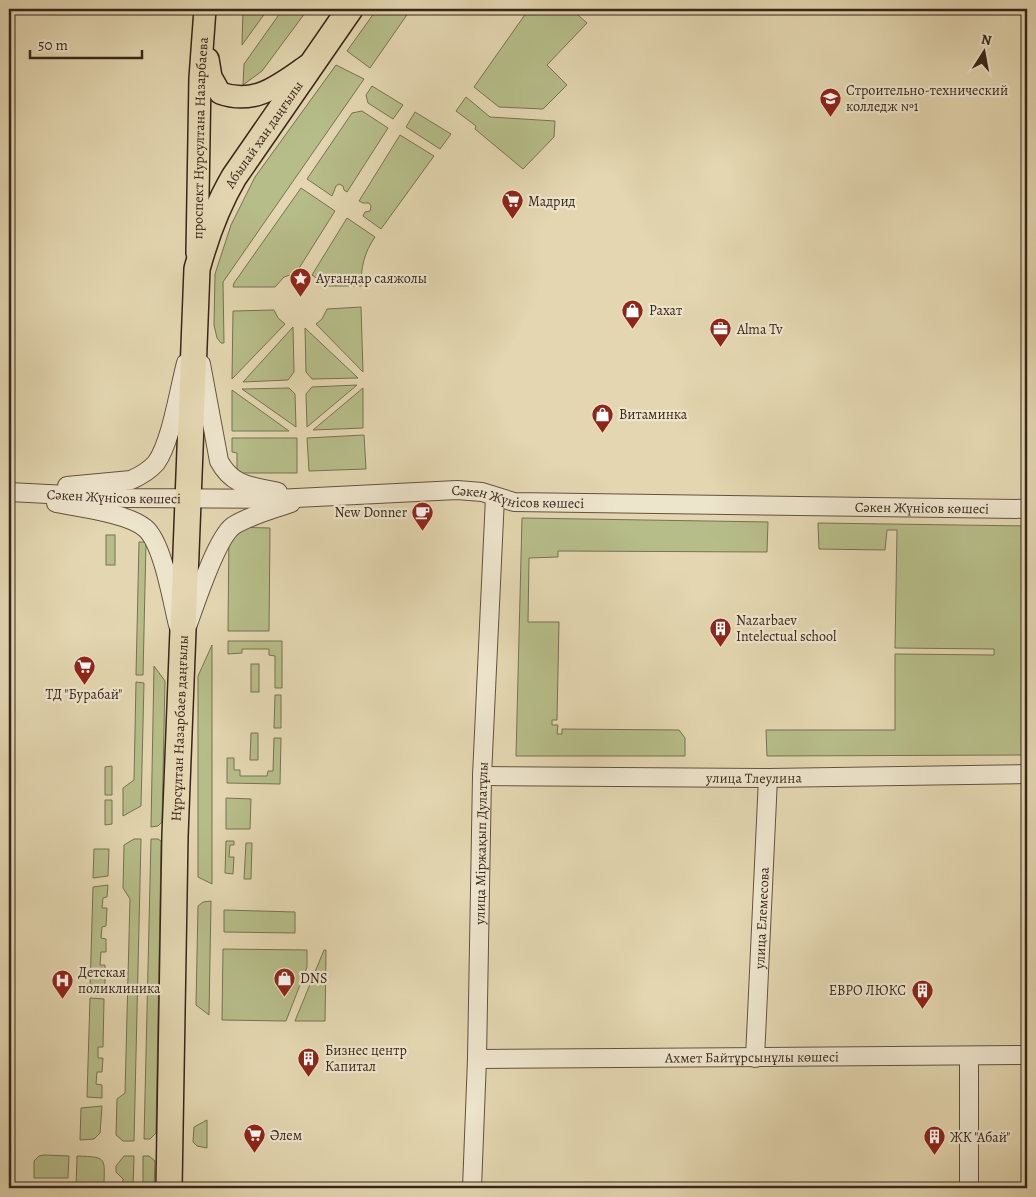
<svg xmlns="http://www.w3.org/2000/svg" width="1036" height="1197" font-family="Alegreya,serif">
<style>
.green{fill:#b6bd89;stroke:#777252}
.lines{fill:none;stroke-linecap:round;stroke-linejoin:round}
.minor-casing{stroke:#635240;stroke-width:20}
.major-casing{stroke:#38261a;stroke-width:24}
.highway-casing{stroke:#38261a;stroke-width:28}
.minor{stroke:#ede4cc;stroke-width:18}
.major{stroke:#e3d6b0;stroke-width:21}
.highway{stroke:#e3d6b0;stroke-width:25}
.labels{text-anchor:middle;stroke-width:4.5;stroke-linejoin:round;paint-order:stroke}
.poi-label{font-size:14px;fill:#38261a;stroke:#ede4cc;text-anchor:start}
.street-label{font-size:14px;fill:#38261a;stroke:#ede4cc}
</style>
<rect width="100%" height="100%" fill="#e3d6b0"/>
<filter id="stains"><feTurbulence type="fractalNoise" baseFrequency=".004" numOctaves="4"/><feColorMatrix values="0 0 0 0 .2 0 0 0 0 .09 0 0 0 0 .02 0 0 0 .5 -.17"/></filter>
<radialGradient id="worn" r=".72"><stop offset=".6" stop-color="#630" stop-opacity="0"/><stop offset="1" stop-color="#630" stop-opacity=".3"/></radialGradient>
<g class="green">
<polygon points="243,9 268,9 242,45"/>
<polygon points="283,9 308,9 262,71 243,85 244,64"/>
<polygon points="377,9 411,9 370,68 347,51"/>
<polygon points="529,9 571,9 587,23 547,65 567,85 543,109 499,107 474,87"/>
<polygon points="336,65 364,79 223,282 224,343 221,343 217,338 214,325 215,274 231,225 255,177"/>
<polygon points="372,86 403,105 393,119 368,103 366,95"/>
<polygon points="466,97 490,117 555,121 554,137 523,169 475,129 476,126 456,111"/>
<polygon points="362,111 388,128 347,192 344,190 343,186 339,184 336,186 332,196 307,179 352,113"/>
<polygon points="415,112 451,134 440,149 406,127"/>
<polygon points="400,135 434,156 381,229 363,216 365,212 370,211 371,206 369,203 363,203 359,201"/>
<polygon points="301,188 335,211 296,273 284,277 275,287 233,287 234,283"/>
<path d="M 347,218 L 375,237 C 364,253 361,267 361,286 L 325,286 L 319,280 L 312,275 Z"/>
<polygon points="361,307 363,372 316,324 322,319 327,309"/>
<polygon points="274,310 278,318 285,324 232,379 233,311"/>
<polygon points="293,327 294,372 288,380 243,382"/>
<polygon points="305,328 358,378 312,379 306,372"/>
<polygon points="357,385 307,427 306,394 312,387"/>
<polygon points="289,388 295,394 296,427 242,389"/>
<polygon points="363,388 363,428 313,430"/>
<polygon points="232,390 289,431 232,431"/>
<polygon points="364,435 366,469 309,471 307,438"/>
<polygon points="232,438 297,438 297,473 237,473 237,453 232,452"/>
<polygon points="522,518 768,522 767,552 558,551 558,557 529,558 528,622 559,622 557,720 552,720 552,725 558,725 557,734 562,734 562,729 679,730 685,738 685,756 516,756"/>
<polygon points="818,523 1027,526 1027,755 767,756 766,730 895,730 895,654 994,655 994,649 895,648 897,530 887,530 885,550 819,549"/>
<polygon points="229,527 270,528 269,631 228,631"/>
<rect x="106" y="535" width="9" height="30"/>
<polygon points="139,542 146,542 143,675 136,675"/>
<polygon points="228,641 282,641 282,688 275,688 275,656 269,655 269,649 242,649 242,653 228,654"/>
<polygon points="212,645 212,884 198,877 198,676"/>
<rect x="251" y="664" width="8" height="28"/>
<polygon points="154,666 165,681 162,822 158,826 151,827"/>
<polygon points="136,682 144,683 141,806 123,816 123,788 134,780"/>
<polygon points="275,695 281,695 281,728 274,728"/>
<polygon points="251,733 258,733 258,760 250,760"/>
<polygon points="274,738 281,738 280,784 227,783 227,758 234,758 234,770 240,770 240,776 267,776 268,771 273,771"/>
<polygon points="112,766 112,795 105,795 105,767"/>
<polygon points="226,798 251,799 250,829 226,829"/>
<polygon points="105,800 112,800 112,824 105,825"/>
<polygon points="134,839 141,839 134,1141 123,1141 116,1135 117,1099 125,1093 130,899 123,888 124,845"/>
<polygon points="151,839 158,839 161,841 161,846 156,1133 150,1139 144,1139"/>
<polygon points="226,841 234,841 234,845 230,845 229,857 234,857 233,874 225,873"/>
<polygon points="246,843 252,843 251,879 244,879"/>
<polygon points="94,849 109,849 108,876 93,878"/>
<polygon points="108,885 107,897 103,898 102,908 107,908 106,926 102,927 101,938 106,939 106,952 101,952 100,965 105,965 105,989 90,989 93,887"/>
<polygon points="211,901 209,1015 196,1005 198,906 203,902"/>
<polygon points="224,910 295,912 295,933 224,932"/>
<polygon points="223,949 307,950 307,967 286,1021 222,1020"/>
<polygon points="324,950 326,950 325,1021 295,1021"/>
<polygon points="90,998 104,999 103,1047 98,1047 98,1058 103,1058 102,1072 97,1072 96,1084 102,1085 102,1098 87,1097"/>
<polygon points="102,1106 100,1133 94,1139 80,1140 81,1108"/>
<polygon points="207,1120 207,1148 197,1146 193,1142 194,1127"/>
<polygon points="44,1155 69,1156 68,1178 34,1178 34,1161 39,1156"/>
<path d="M 77,1156 C 109,1157 104,1158 104,1188 L 76,1188 Z"/>
<polygon points="124,1156 134,1156 133,1188 123,1188 123,1179 116,1172 116,1166"/>
<polygon points="143,1156 149,1156 155,1161 154,1188 143,1188"/>
</g>
<g class="lines">
<defs>
<g id="minor">
<path d="M 201,364 L 219,461 C 233,487 252,486 278,492"/>
<path d="M 67,486 L 131,480 C 140,476 149,471 156,463 C 171,443 179,389 186,363"/>
<path id="s1" d="M 9,492 L 126,498 L 276,499 L 457,490 L 482,492 L 514,502 L 1027,509"/>
<path d="M 56,503 C 80,508 127,513 145,528 C 163,543 172,601 178,625"/>
<path d="M 188,624 C 196,602 216,539 233,526 C 248,516 274,509 291,503"/>
<path id="s2" d="M 482,776 L 768,778 L 1027,774"/>
<path id="s3" d="M 755,1058 L 768,778"/>
<path id="s4" d="M 477,1059 L 1027,1055"/>
<path id="s5" d="M 472,1188 L 477,1059 L 482,776 L 495,497"/>
<polyline points="969,1188 969,1056"/>
</g>
<g id="major">
<path d="M 208,59 L 211,77 L 220,93 C 256,106 280,84 308,65"/>
<path id="s6" d="M 197,253 L 200,78 L 205,9"/>
</g>
<g id="highway">
<path id="s7" d="M 169,1188 L 175,836 L 197,269 C 206,236 217,206 234,177 L 350,9"/>
</g>
</defs>
<use href="#minor" class="minor-casing"/>
<use href="#major" class="major-casing"/>
<use href="#highway" class="highway-casing"/>
<use href="#minor" class="minor"/>
<use href="#major" class="major"/>
<use href="#highway" class="highway"/>
</g>
<defs>
<symbol id="school-pin" viewBox="-11 -11 22 30"><path d="M0 17L-7.5 6A9.5 9.5 0 1 1 7.5 6Z" fill="#8f2418" stroke="#ede4cc"/><path d="M0-5L7-2L0 1L-7-2ZM-4 1L0 2.5L4 1V4Q0 6-4 4Z" fill="#fff"/></symbol>
<symbol id="supermarket-pin" viewBox="-11 -11 22 30"><path d="M0 17L-7.5 6A9.5 9.5 0 1 1 7.5 6Z" fill="#8f2418" stroke="#ede4cc"/><path d="M-6-5.5h2.5l.6 2H6L4.5 2H-2.5L-4.4-4H-6ZM-1.5 3.2a1.3 1.3 0 1 0 .1 0ZM3 3.2a1.3 1.3 0 1 0 .1 0Z" fill="#fff"/></symbol>
<symbol id="sight-pin" viewBox="-11 -11 22 30"><path d="M0 17L-7.5 6A9.5 9.5 0 1 1 7.5 6Z" fill="#8f2418" stroke="#ede4cc"/><path d="M0-6L1.8-2.2L6-1.7L2.9 1.2L3.7 5.4L0 3.3L-3.7 5.4L-2.9 1.2L-6-1.7L-1.8-2.2Z" fill="#fff"/></symbol>
<symbol id="shop-pin" viewBox="-11 -11 22 30"><path d="M0 17L-7.5 6A9.5 9.5 0 1 1 7.5 6Z" fill="#8f2418" stroke="#ede4cc"/><path d="M-5-2.5h2.3a2.7 3.5 0 0 1 5.4 0H5L5.5 6h-11ZM-1.5-2.5h3a1.5 2.3 0 0 0-3 0Z" fill="#fff"/></symbol>
<symbol id="office-pin" viewBox="-11 -11 22 30"><path d="M0 17L-7.5 6A9.5 9.5 0 1 1 7.5 6Z" fill="#8f2418" stroke="#ede4cc"/><path d="M-6-3h4V-5.5h4V-3h4V5H-6ZM-1-4.5V-3h2v-1.5ZM-6 0V1H6V0Z" fill="#fff"/></symbol>
<symbol id="cafe-pin" viewBox="-11 -11 22 30"><path d="M0 17L-7.5 6A9.5 9.5 0 1 1 7.5 6Z" fill="#8f2418" stroke="#ede4cc"/><path d="M-5.5-4.5H6V0H3Q3 3.5 0 3.5H-2.5Q-5.5 3.5-5.5 0ZM3-3.2v2h1.7v-2ZM-6 4.5H4V6H-6Z" fill="#fff"/></symbol>
<symbol id="building-pin" viewBox="-11 -11 22 30"><path d="M0 17L-7.5 6A9.5 9.5 0 1 1 7.5 6Z" fill="#8f2418" stroke="#ede4cc"/><path d="M-4-6H4V6H1V3H-1V6H-4ZM-2.5-4.3h1.7v1.8h-1.7ZM.8-4.3h1.7v1.8H.8ZM-2.5-1h1.7V.8h-1.7ZM.8-1h1.7V.8H.8Z" fill="#fff"/></symbol>
<symbol id="hospital-pin" viewBox="-11 -11 22 30"><path d="M0 17L-7.5 6A9.5 9.5 0 1 1 7.5 6Z" fill="#8f2418" stroke="#ede4cc"/><path d="M-5-5h3v3.5h4V-5h3V5h-3V1.5h-4V5h-3Z" fill="#fff"/></symbol>
</defs>
<g fill-rule="evenodd">
<use href="#school-pin" x="818" y="86" width="25" height="34"/>
<use href="#supermarket-pin" x="500" y="188" width="25" height="34"/>
<use href="#sight-pin" x="288" y="266" width="25" height="34"/>
<use href="#shop-pin" x="620" y="298" width="25" height="34"/>
<use href="#office-pin" x="708" y="316" width="25" height="34"/>
<use href="#shop-pin" x="590" y="402" width="25" height="34"/>
<use href="#cafe-pin" x="410" y="500" width="25" height="34"/>
<use href="#building-pin" x="708" y="616" width="25" height="34"/>
<use href="#supermarket-pin" x="72" y="654" width="25" height="34"/>
<use href="#shop-pin" x="272" y="966" width="25" height="34"/>
<use href="#hospital-pin" x="50" y="968" width="25" height="34"/>
<use href="#building-pin" x="910" y="978" width="25" height="34"/>
<use href="#building-pin" x="296" y="1046" width="25" height="34"/>
<use href="#supermarket-pin" x="242" y="1122" width="25" height="34"/>
<use href="#building-pin" x="922" y="1124" width="25" height="34"/>
</g>
<g class="labels">
<g class="poi-label">
<text x="846" y="95">Строительно-технический<tspan x="846" dy="16">колледж №1</tspan></text>
<text x="528" y="206">Мадрид</text>
<text x="316" y="283">Ауғандар саяжолы</text>
<text x="649" y="315">Рахат</text>
<text x="737" y="334">Alma Tv</text>
<text x="619" y="419">Витаминка</text>
<text x="407" y="517" text-anchor="end">New Donner</text>
<text x="736" y="625">Nazarbaev<tspan x="736" dy="16">Intelectual school</tspan></text>
<text x="84" y="699" text-anchor="middle">ТД "Бурабай"</text>
<text x="78" y="977">Детская<tspan x="78" dy="16">поликлиника</tspan></text>
<text x="300" y="983">DNS</text>
<text x="906" y="995" text-anchor="end">ЕВРО ЛЮКС</text>
<text x="325" y="1055">Бизнес центр<tspan x="325" dy="16">Капитал</tspan></text>
<text x="270" y="1140">Әлем</text>
<text x="950" y="1142">ЖК "Абай"</text>
</g>
<g class="street-label">
<text dy="5" stroke="none"><textPath href="#s7" startOffset="1071">Абылай хан даңғылы</textPath></text>
<text dy="5" stroke="none"><textPath href="#s6" startOffset="115">проспект Нурсултана Назарбаева</textPath></text>
<text dy="5" stroke="none"><textPath href="#s1" startOffset="105">Сәкен Жүнісов көшесі</textPath></text>
<text dy="5" stroke="none"><textPath href="#s1" startOffset="510">Сәкен Жүнісов көшесі</textPath></text>
<text dy="5" stroke="none"><textPath href="#s1" startOffset="915">Сәкен Жүнісов көшесі</textPath></text>
<text dy="5" stroke="none"><textPath href="#s7" startOffset="460">Нұрсұлтан Назарбаев даңғылы</textPath></text>
<text dy="5" stroke="none"><textPath href="#s2" startOffset="272">улица Тлеулина</textPath></text>
<text dy="5" stroke="none"><textPath href="#s5" startOffset="345">улица Міржақып Дулатұлы</textPath></text>
<text dy="5" stroke="none"><textPath href="#s3" startOffset="140">улица Елемесова</textPath></text>
<text dy="5" stroke="none"><textPath href="#s4" startOffset="275">Ахмет Байтұрсынұлы көшесі</textPath></text>
</g>
</g>
<rect width="1036" height="1197" fill="none" stroke="#e3d6b0" stroke-width="30"/>
<rect x="10" y="10" width="1016" height="1177" fill="none" stroke="#38261a" stroke-width="2.5"/>
<rect x="15" y="15" width="1006" height="1167" fill="none" stroke="#38261a"/>
<g transform="translate(984 52) rotate(11)" stroke="#ede4cc" stroke-width="4" paint-order="stroke">
<path d="M0-4L9 19L0 12L-9 19Z" fill="#38261a"/>
<text y="-8" font-size="14" font-weight="bold" text-anchor="middle" fill="#38261a">N</text>
</g>
<path d="M30 50v8h112v-8" fill="none" stroke="#38261a" stroke-width="2.5"/>
<text x="38" y="50" font-size="15" fill="#38261a" stroke="#ede4cc" stroke-width="4" paint-order="stroke">50 m</text>
<rect width="100%" height="100%" filter="url(#stains)"/>
<rect width="100%" height="100%" fill="url(#worn)"/>
</svg>
